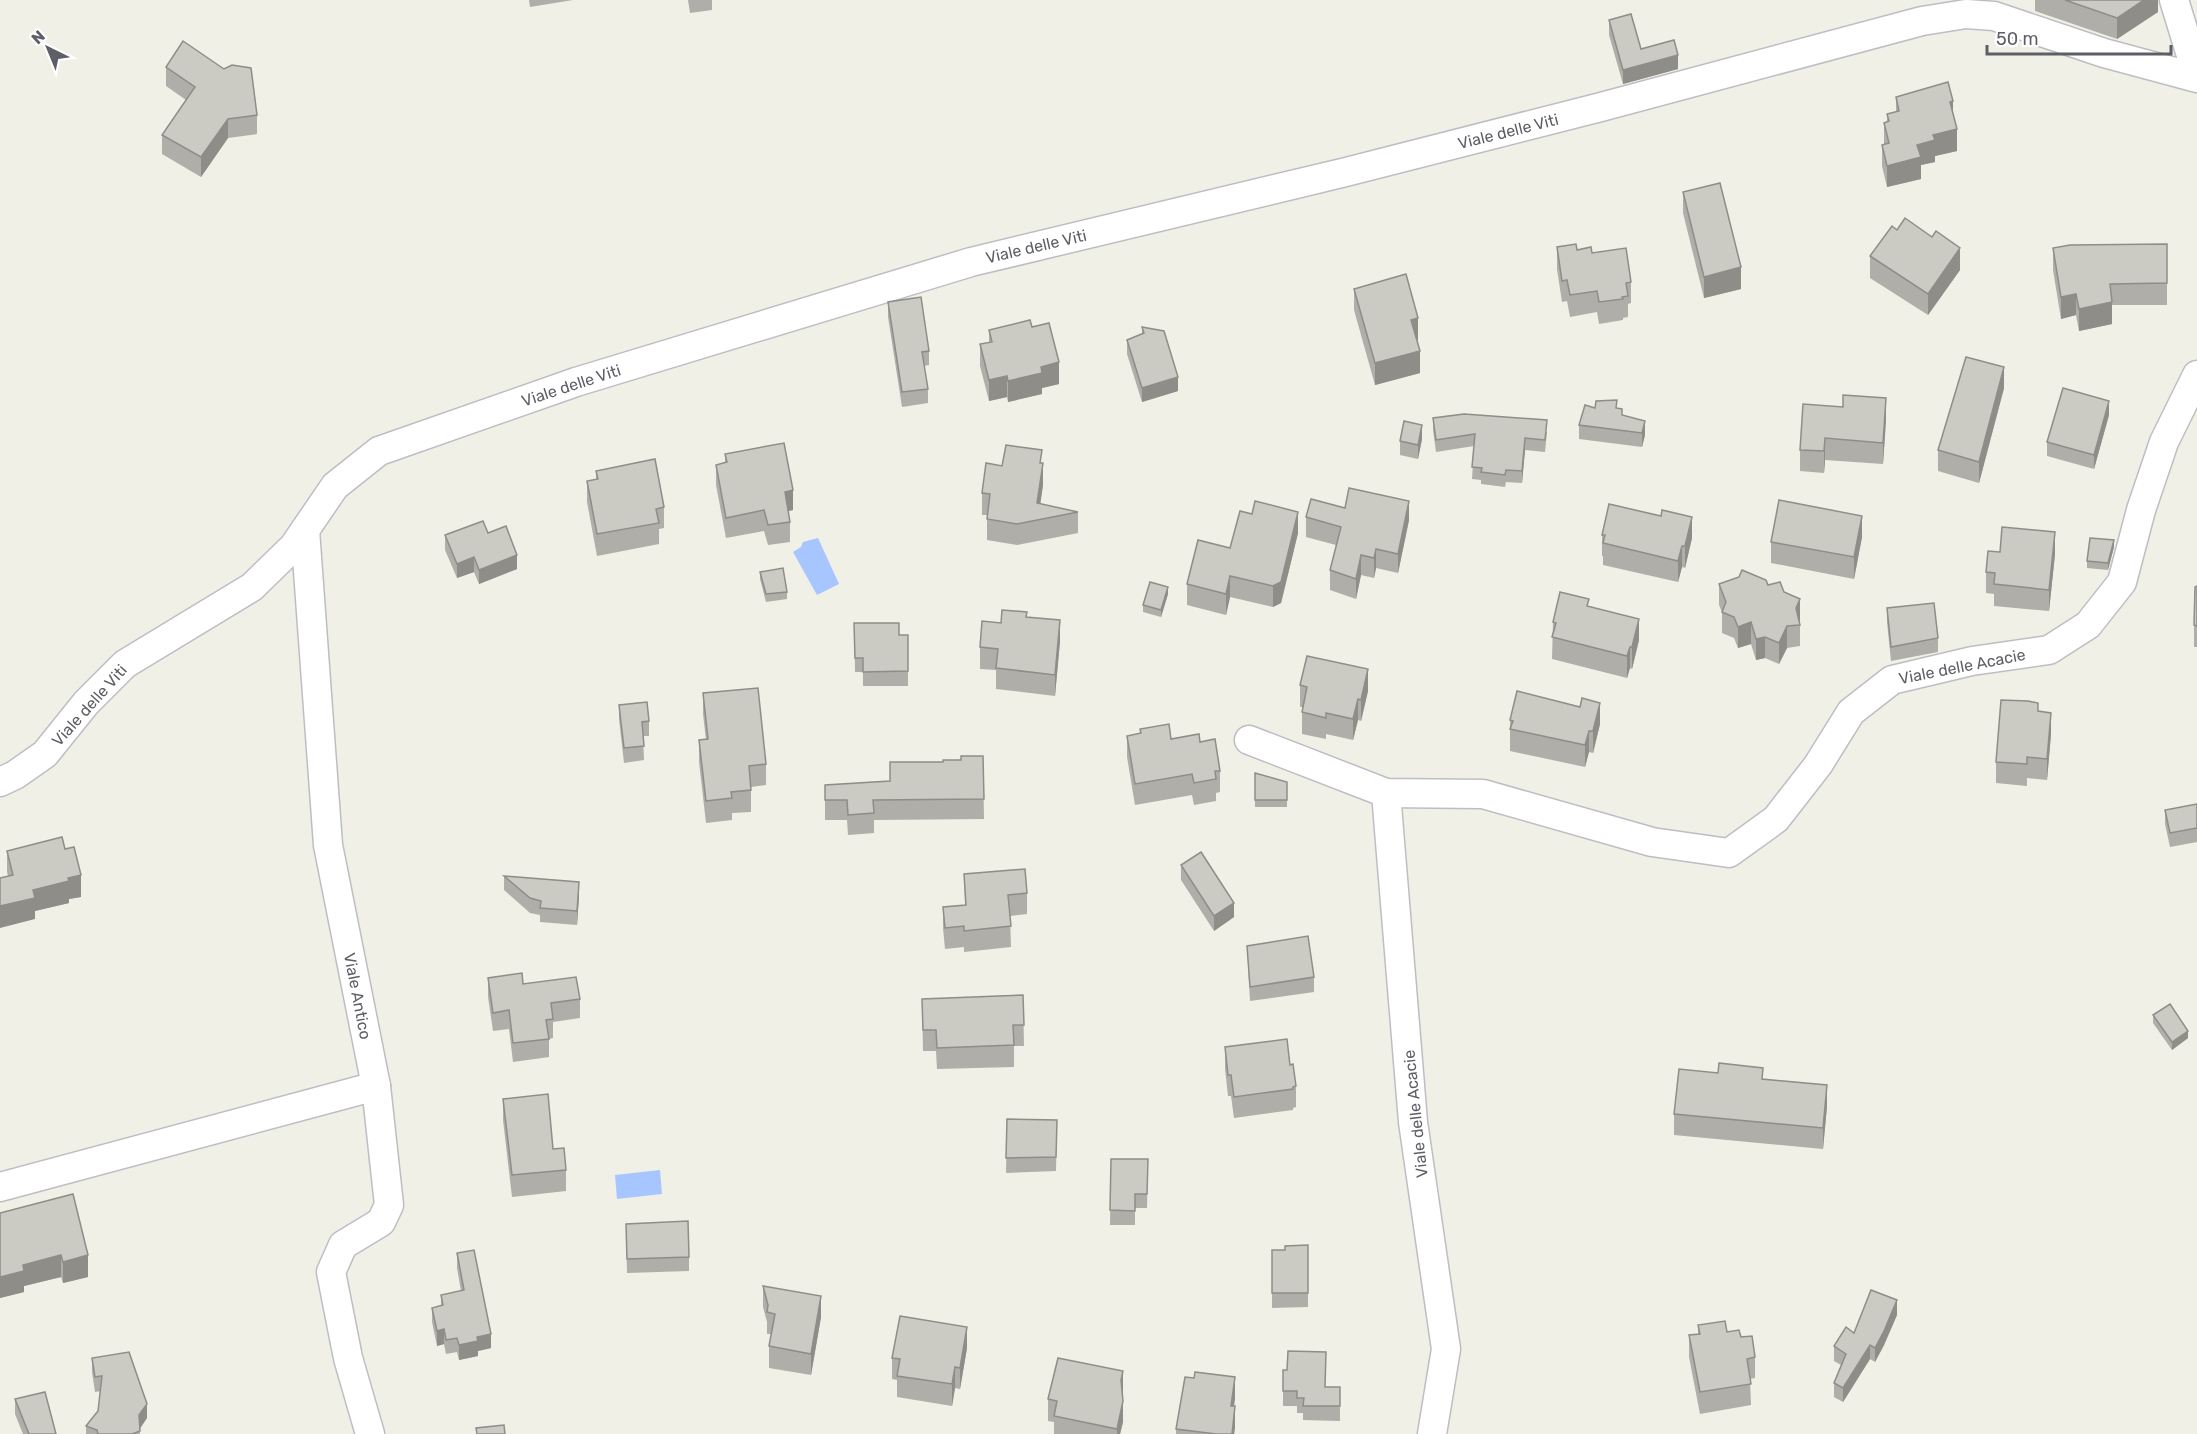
<svg xmlns="http://www.w3.org/2000/svg" width="2197" height="1434" font-family="Rubik,sans-serif">
<style>
.water{fill:#a7c5ff}
.lines{fill:none;stroke-linecap:round;stroke-linejoin:round}
.street-casing{stroke:#bdbec4;stroke-width:31}
.street{stroke:#fff;stroke-width:28}
.wall{fill:#afaea8}
.shaded-wall{fill:#8e8d88}
.building{fill:#cbcac3;stroke:#8e8d88;stroke-width:1.5}
.labels{text-anchor:middle;stroke-width:4.5;stroke-linejoin:round;paint-order:stroke}
.street-label{font-size:16px;fill:#5d5f66;stroke:#fff}
</style>
<rect width="100%" height="100%" fill="#f0f0e6"/>
<g class="water">
<polygon points="818,538 839,584 817,595 793,552 801,547 803,542"/>
<polygon points="660,1170 662,1194 617,1199 615,1175"/>
</g>
<g class="lines">
<defs>
<g id="street">
<polyline points="2174,0 2197,75"/>
<polyline points="305,530 328,845 376,1086 389,1205 381,1222 343,1245 331,1272 348,1358 370,1434"/>
<polyline points="1249,740 1386,793 1483,794 1652,842 1729,853 1776,819 1818,765 1851,712 1892,680 1972,661 2049,650 2088,625 2122,582 2141,510 2164,442 2197,375"/>
<polyline points="0,782 15,775 45,754 86,703 125,664 252,587 294,546 335,486 379,451 576,382 971,262 1346,172 1601,107 1922,21 1966,14 1994,16 2104,53 2197,78"/>
<polyline points="1386,793 1413,1122 1446,1349 1432,1434"/>
<polyline points="0,1187 376,1086"/>
</g>
</defs>
<use href="#street" class="street-casing"/>
<use href="#street" class="street"/>
</g>
<g class="wall">
<polygon points="529,0 573,0 530,7"/>
<polygon points="688,0 712,0 712,10 690,13"/>
<polygon points="2035,0 2158,0 2158,12 2117,39 2035,11"/>
<polygon points="1609,20 1641,49 1678,69 1623,84 1609,35"/>
<polygon points="166,67 257,115 257,134 228,138 201,177 162,154 162,135 186,100 166,86"/>
<polygon points="1896,97 1953,115 1957,151 1935,156 1935,162 1921,165 1921,179 1887,187 1882,166 1882,145 1884,144 1884,123 1887,122 1887,114 1896,112"/>
<polygon points="1683,192 1741,289 1704,298 1683,213"/>
<polygon points="1897,230 1960,270 1928,315 1870,278 1870,256"/>
<polygon points="2167,244 2167,305 2112,305 2112,324 2079,331 2076,315 2061,319 2053,270 2053,248"/>
<polygon points="1557,247 1577,250 1592,253 1631,282 1631,303 1628,304 1628,317 1623,318 1623,320 1599,324 1597,312 1570,317 1567,301 1562,302 1557,269"/>
<polygon points="1354,289 1418,340 1417,340 1420,373 1375,385 1354,310"/>
<polygon points="888,302 929,351 929,365 924,366 928,389 928,403 902,407 888,317"/>
<polygon points="1032,327 1059,384 1042,388 1042,394 1008,402 1007,397 989,401 980,366 980,344 989,343 989,330"/>
<polygon points="1142,327 1178,391 1142,402 1127,354 1127,340 1142,334"/>
<polygon points="2004,388 1979,483 1938,471 1938,450"/>
<polygon points="1803,404 1886,420 1883,464 1825,460 1824,473 1800,471 1800,450"/>
<polygon points="1595,408 1617,408 1622,415 1645,421 1645,435 1642,447 1579,439 1579,425"/>
<polygon points="2109,415 2094,469 2047,456 2047,442"/>
<polygon points="1433,418 1547,432 1545,452 1525,450 1522,483 1506,482 1505,487 1481,484 1481,480 1472,479 1474,446 1436,452 1433,430"/>
<polygon points="1422,439 1418,459 1400,455 1400,441"/>
<polygon points="725,454 793,510 788,511 790,522 790,542 768,545 764,531 726,538 716,485 716,465 725,462"/>
<polygon points="1042,463 1043,485 1040,504 1078,512 1078,533 1017,545 987,540 987,515 982,515 982,493 1002,466"/>
<polygon points="596,471 664,507 664,528 659,529 659,544 597,556 587,502 587,481 596,479"/>
<polygon points="1345,508 1409,520 1398,573 1376,568 1374,578 1361,575 1356,599 1330,590 1330,570 1336,545 1306,537 1306,517"/>
<polygon points="488,533 517,569 479,584 474,572 457,578 445,550 445,535"/>
<polygon points="1298,533 1281,603 1273,607 1230,597 1226,615 1187,605 1187,584 1230,548"/>
<polygon points="1602,535 1692,538 1685,568 1682,567 1678,582 1603,565 1603,556 1602,556"/>
<polygon points="1862,537 1854,579 1771,563 1771,542"/>
<polygon points="2114,547 2108,570 2087,568 2087,561"/>
<polygon points="2000,552 2055,554 2049,611 1994,606 1994,594 1986,593 1986,572"/>
<polygon points="760,572 787,592 787,599 766,602 760,579"/>
<polygon points="1719,584 1768,585 1784,592 1800,620 1800,646 1787,648 1779,664 1765,658 1756,660 1751,644 1738,648 1734,638 1722,633 1722,612 1719,605"/>
<polygon points="2197,586 2197,647 2194,647 2194,625"/>
<polygon points="1168,594 1161,617 1143,612 1143,605"/>
<polygon points="1589,606 1639,640 1632,669 1630,668 1627,678 1552,659 1553,622"/>
<polygon points="1887,608 1938,638 1938,652 1891,661 1887,622"/>
<polygon points="1027,617 1060,641 1055,696 996,689 996,670 980,669 980,647 1001,623"/>
<polygon points="854,623 899,635 908,635 908,686 863,686 863,672 855,672"/>
<polygon points="1300,685 1368,691 1361,721 1358,720 1353,740 1326,734 1326,739 1302,734 1302,712 1303,707 1300,707"/>
<polygon points="703,693 766,764 766,785 751,787 751,812 732,813 732,820 706,823 699,762 699,740 706,740 703,714"/>
<polygon points="619,705 649,721 649,736 643,736 644,760 624,763 619,719"/>
<polygon points="2038,711 2051,734 2047,780 2027,778 2027,786 1996,783 1996,762"/>
<polygon points="1510,720 1600,724 1593,753 1589,752 1585,767 1510,751"/>
<polygon points="1140,729 1171,739 1200,742 1220,771 1220,792 1216,793 1216,801 1194,805 1192,795 1135,805 1127,757 1127,736 1140,733"/>
<polygon points="983,756 984,819 874,820 874,833 848,835 847,820 825,820 825,785 890,781 943,762"/>
<polygon points="1255,773 1287,782 1287,807 1255,807"/>
<polygon points="2197,804 2197,842 2170,847 2165,824 2165,810"/>
<polygon points="65,849 81,897 69,899 69,903 35,911 35,919 8,876 7,872 7,851"/>
<polygon points="1181,865 1234,917 1214,931 1181,880"/>
<polygon points="964,874 1027,893 1027,914 1010,916 1011,947 964,952 964,947 945,949 943,928 943,907 965,905"/>
<polygon points="504,876 579,896 577,925 540,922 540,915 530,913 504,890"/>
<polygon points="1247,946 1314,977 1314,992 1250,1001"/>
<polygon points="488,978 580,999 580,1018 553,1022 553,1038 549,1039 549,1057 513,1062 509,1029 493,1031 488,997"/>
<polygon points="1023,995 1024,1046 1014,1046 1014,1067 937,1069 936,1051 923,1051 922,999"/>
<polygon points="2153,1015 2188,1038 2172,1050 2153,1023"/>
<polygon points="1225,1047 1290,1065 1296,1086 1296,1107 1293,1108 1293,1110 1234,1118 1231,1096 1228,1096 1225,1069"/>
<polygon points="1763,1079 1827,1106 1823,1149 1674,1135 1674,1114"/>
<polygon points="503,1099 553,1149 566,1170 566,1191 512,1197 503,1120"/>
<polygon points="1007,1119 1057,1120 1056,1171 1006,1173"/>
<polygon points="1111,1159 1148,1159 1147,1208 1135,1208 1135,1225 1110,1225"/>
<polygon points="0,1213 88,1277 63,1283 61,1277 24,1286 24,1292 0,1298"/>
<polygon points="626,1224 689,1257 689,1271 627,1273"/>
<polygon points="1308,1245 1308,1307 1272,1308 1272,1250 1285,1250"/>
<polygon points="457,1253 491,1348 478,1351 478,1356 459,1360 457,1352 446,1354 444,1344 437,1346 432,1322 432,1308 441,1306 441,1295 461,1291 457,1268"/>
<polygon points="763,1286 821,1317 811,1375 769,1368 769,1346 771,1334 767,1334 767,1322 763,1307"/>
<polygon points="1897,1315 1884,1345 1875,1362 1870,1359 1843,1402 1834,1397 1834,1383 1841,1365 1834,1361 1834,1346 1854,1333"/>
<polygon points="1698,1325 1727,1332 1741,1337 1755,1357 1755,1378 1750,1379 1751,1405 1700,1414 1689,1357 1689,1335 1698,1334"/>
<polygon points="967,1348 960,1389 955,1388 952,1406 897,1397 897,1380 892,1379 892,1358"/>
<polygon points="92,1358 147,1418 140,1428 140,1434 86,1434 86,1426 98,1411 101,1391 95,1392 92,1372"/>
<polygon points="1283,1370 1326,1387 1340,1387 1340,1421 1303,1420 1303,1413 1297,1413 1297,1406 1283,1406"/>
<polygon points="1123,1393 1122,1397 1123,1422 1120,1434 1054,1434 1054,1422 1048,1421 1048,1399"/>
<polygon points="1235,1398 1234,1406 1235,1428 1234,1434 1176,1434 1176,1429"/>
<polygon points="15,1399 56,1434 23,1434 15,1414"/>
</g>
<g class="shaded-wall">
<polygon points="2144,0 2158,0 2158,12 2117,39 2117,18"/>
<polygon points="1678,55 1678,69 1623,84 1623,70"/>
<polygon points="1953,101 1953,123 1950,102"/>
<polygon points="228,119 228,138 201,177 201,157"/>
<polygon points="1957,129 1957,151 1935,156 1935,162 1921,165 1921,179 1887,187 1887,166 1917,145 1933,135"/>
<polygon points="1960,248 1960,270 1928,315 1928,294"/>
<polygon points="1741,267 1741,289 1704,298 1704,277"/>
<polygon points="2076,294 2076,315 2061,319 2061,297"/>
<polygon points="2112,302 2112,324 2079,331 2079,309"/>
<polygon points="1418,318 1418,340 1411,342 1411,320"/>
<polygon points="1420,351 1420,373 1375,385 1375,363"/>
<polygon points="1059,362 1059,384 1042,388 1042,394 1008,402 1008,381 1041,367"/>
<polygon points="2004,367 2004,388 1979,483 1979,462"/>
<polygon points="1007,376 1007,397 989,401 989,380"/>
<polygon points="1178,377 1178,391 1142,402 1142,388"/>
<polygon points="1886,398 1886,420 1883,464 1883,443"/>
<polygon points="2109,401 2109,415 2094,469 2094,455"/>
<polygon points="1645,421 1645,435 1642,447 1642,433"/>
<polygon points="1422,425 1422,439 1418,459 1418,445"/>
<polygon points="1525,438 1525,450 1522,483 1522,471"/>
<polygon points="1825,438 1825,460 1824,473 1824,451"/>
<polygon points="1043,463 1043,485 1038,520 1037,503"/>
<polygon points="793,490 793,510 785,512 785,492"/>
<polygon points="1409,501 1409,520 1398,573 1398,554"/>
<polygon points="1298,512 1298,533 1281,603 1273,607 1273,586"/>
<polygon points="1862,516 1862,537 1854,579 1854,557"/>
<polygon points="1692,517 1692,538 1685,568 1685,546"/>
<polygon points="2055,532 2055,554 2049,611 2049,590"/>
<polygon points="2114,540 2114,547 2108,570 2108,563"/>
<polygon points="1682,546 1682,567 1678,582 1678,561"/>
<polygon points="1376,549 1376,568 1374,578 1374,558"/>
<polygon points="517,555 517,569 479,584 479,570"/>
<polygon points="1361,555 1361,575 1356,599 1356,579"/>
<polygon points="474,557 474,572 457,578 457,564"/>
<polygon points="1230,576 1230,597 1226,615 1226,594"/>
<polygon points="1168,587 1168,594 1161,617 1161,610"/>
<polygon points="1800,599 1800,620 1798,625 1796,608"/>
<polygon points="1639,619 1639,640 1632,669 1632,647"/>
<polygon points="1060,620 1060,641 1055,696 1055,675"/>
<polygon points="1751,622 1751,644 1738,648 1738,627"/>
<polygon points="1787,626 1787,648 1779,664 1779,643"/>
<polygon points="1765,637 1765,658 1756,660 1756,639"/>
<polygon points="1630,647 1630,668 1627,678 1627,656"/>
<polygon points="1368,669 1368,691 1361,721 1361,700"/>
<polygon points="1358,699 1358,720 1353,740 1353,719"/>
<polygon points="1600,703 1600,724 1593,753 1593,731"/>
<polygon points="2051,713 2051,734 2047,780 2047,759"/>
<polygon points="1589,731 1589,752 1585,767 1585,745"/>
<polygon points="81,875 81,897 69,899 69,903 35,911 35,919 0,928 0,906 33,890 68,878"/>
<polygon points="579,882 579,896 577,925 577,911"/>
<polygon points="1234,903 1234,917 1214,931 1214,916"/>
<polygon points="2188,1031 2188,1038 2172,1050 2172,1042"/>
<polygon points="1827,1085 1827,1106 1823,1149 1823,1128"/>
<polygon points="61,1255 61,1277 24,1286 24,1292 0,1298 0,1277 23,1265"/>
<polygon points="88,1255 88,1277 63,1283 63,1262"/>
<polygon points="821,1296 821,1317 811,1375 811,1354"/>
<polygon points="1897,1300 1897,1315 1884,1345 1875,1362 1875,1348"/>
<polygon points="967,1327 967,1348 960,1389 960,1368"/>
<polygon points="444,1329 444,1344 437,1346 437,1331"/>
<polygon points="491,1334 491,1348 478,1351 478,1356 459,1360 459,1345 477,1337"/>
<polygon points="1870,1345 1870,1359 1843,1402 1843,1388"/>
<polygon points="955,1367 955,1388 952,1406 952,1384"/>
<polygon points="1123,1371 1123,1393 1121,1402 1121,1380"/>
<polygon points="1235,1377 1235,1398 1231,1427 1231,1406"/>
<polygon points="1123,1401 1123,1422 1120,1434 1117,1434 1117,1429"/>
<polygon points="147,1404 147,1418 139,1430 139,1415"/>
<polygon points="1235,1406 1235,1428 1234,1434 1232,1434"/>
</g>
<g class="building">
<polygon points="2065,0 2144,0 2117,18"/>
<polygon points="1631,14 1641,49 1674,40 1678,55 1623,70 1609,20"/>
<polygon points="183,41 224,69 232,65 251,68 257,115 228,119 201,157 162,135 195,87 166,67"/>
<polygon points="1948,82 1953,101 1950,102 1957,129 1933,135 1935,140 1917,145 1921,157 1887,166 1882,145 1889,143 1884,123 1889,121 1887,114 1899,111 1896,97"/>
<polygon points="1720,183 1741,267 1704,277 1683,192"/>
<polygon points="1905,218 1932,237 1936,231 1960,248 1928,294 1870,256 1892,226 1897,230"/>
<polygon points="1576,244 1577,250 1591,247 1592,253 1626,248 1631,282 1626,283 1628,296 1622,297 1623,299 1599,302 1597,291 1570,295 1567,280 1562,281 1557,247"/>
<polygon points="2167,244 2167,283 2110,284 2112,302 2079,309 2076,294 2061,297 2053,248 2070,245"/>
<polygon points="1406,274 1418,318 1411,320 1420,351 1375,363 1354,289"/>
<polygon points="921,297 929,351 922,352 928,389 902,392 888,302"/>
<polygon points="1030,320 1032,327 1049,323 1059,362 1041,367 1042,373 1008,381 1007,376 989,380 980,344 992,342 989,330"/>
<polygon points="1142,327 1164,331 1178,377 1142,388 1127,340 1144,333"/>
<polygon points="1966,357 2004,367 1979,462 1938,450"/>
<polygon points="2063,388 2109,401 2094,455 2047,442"/>
<polygon points="1843,395 1886,398 1883,443 1825,438 1824,451 1800,450 1803,404 1843,407"/>
<polygon points="1617,400 1616,408 1622,409 1622,415 1645,421 1642,433 1579,425 1585,405 1595,408 1596,401"/>
<polygon points="1464,414 1547,420 1545,440 1525,438 1522,471 1506,470 1505,475 1481,472 1482,468 1472,467 1475,434 1436,440 1433,418"/>
<polygon points="1404,421 1422,425 1418,445 1400,441"/>
<polygon points="784,443 793,490 785,492 790,522 768,525 764,510 726,518 716,465 727,462 725,454"/>
<polygon points="1006,445 1042,450 1040,463 1043,463 1037,503 1078,512 1017,524 987,519 990,494 982,493 986,463 1002,466"/>
<polygon points="655,459 664,507 656,509 659,523 597,534 587,481 598,479 596,471"/>
<polygon points="1349,488 1409,501 1398,554 1376,549 1374,558 1361,555 1356,579 1330,570 1341,527 1306,517 1311,499 1345,508"/>
<polygon points="1779,500 1862,516 1854,557 1771,542"/>
<polygon points="1255,501 1298,512 1281,582 1273,586 1230,576 1226,594 1187,584 1198,540 1230,548 1240,511 1252,514"/>
<polygon points="1609,504 1661,516 1662,510 1692,517 1685,546 1682,546 1678,561 1603,543 1605,535 1602,535"/>
<polygon points="483,521 488,533 506,526 517,555 479,570 474,557 457,564 445,535"/>
<polygon points="2002,527 2055,532 2049,590 1994,584 1995,573 1986,572 1988,551 2000,552"/>
<polygon points="2090,538 2114,540 2108,563 2087,561"/>
<polygon points="783,568 787,592 766,594 760,572"/>
<polygon points="1742,570 1766,580 1768,585 1780,582 1784,592 1800,599 1796,608 1800,625 1787,626 1779,643 1765,637 1756,639 1751,622 1738,627 1734,617 1722,612 1726,602 1719,584 1739,577"/>
<polygon points="1150,582 1168,587 1161,610 1143,605"/>
<polygon points="2197,586 2197,626 2194,625 2195,587"/>
<polygon points="1560,592 1589,599 1587,606 1639,619 1632,647 1630,647 1627,656 1552,637 1556,623 1553,622"/>
<polygon points="1934,603 1938,638 1891,647 1887,608"/>
<polygon points="1002,610 1027,612 1026,617 1060,620 1055,675 996,668 998,649 980,647 982,621 1001,623"/>
<polygon points="854,623 899,623 899,635 908,635 908,671 863,672 863,658 855,658"/>
<polygon points="1307,656 1368,669 1361,700 1358,699 1353,719 1326,713 1326,718 1302,712 1307,687 1300,685"/>
<polygon points="758,688 766,764 749,766 751,790 731,792 732,798 706,801 699,740 708,739 703,693"/>
<polygon points="1517,691 1580,707 1582,698 1600,703 1593,731 1589,731 1585,745 1510,729 1513,721 1510,720"/>
<polygon points="2001,700 2028,701 2038,703 2038,711 2051,713 2047,759 2027,757 2027,764 1996,762"/>
<polygon points="647,702 649,721 642,722 644,746 624,748 619,705"/>
<polygon points="1169,724 1171,739 1199,734 1200,742 1215,739 1220,771 1215,771 1216,779 1194,783 1192,774 1135,784 1127,736 1141,733 1140,729"/>
<polygon points="961,756 983,756 984,799 873,800 874,813 848,815 847,800 825,800 825,785 890,781 890,762 943,762 943,760 961,760"/>
<polygon points="1255,773 1287,782 1287,800 1255,800"/>
<polygon points="2197,804 2197,828 2170,833 2165,810"/>
<polygon points="62,837 65,849 74,847 81,875 68,878 69,881 33,890 35,898 0,906 0,878 13,875 7,851"/>
<polygon points="1201,852 1234,903 1214,916 1181,865"/>
<polygon points="1025,869 1027,893 1008,895 1011,926 964,931 964,926 945,928 943,907 966,905 964,874"/>
<polygon points="504,876 579,882 577,911 540,908 541,901 530,898"/>
<polygon points="1308,936 1314,977 1250,987 1247,946"/>
<polygon points="522,973 523,984 576,977 580,999 551,1003 553,1019 546,1020 549,1039 513,1043 509,1010 493,1013 488,978"/>
<polygon points="1023,995 1024,1025 1013,1025 1014,1045 937,1048 936,1030 923,1030 922,999"/>
<polygon points="2170,1004 2188,1031 2172,1042 2153,1015"/>
<polygon points="1287,1039 1290,1065 1293,1064 1296,1086 1293,1087 1293,1089 1234,1097 1231,1075 1228,1075 1225,1047"/>
<polygon points="1719,1063 1763,1068 1762,1079 1827,1085 1823,1128 1674,1114 1679,1069 1718,1073"/>
<polygon points="548,1094 553,1149 564,1148 566,1170 512,1175 503,1099"/>
<polygon points="1007,1119 1057,1120 1056,1157 1006,1158"/>
<polygon points="1111,1159 1148,1159 1147,1194 1135,1194 1135,1211 1110,1210"/>
<polygon points="73,1194 88,1255 63,1262 61,1255 23,1265 24,1271 0,1277 0,1213"/>
<polygon points="688,1221 689,1257 627,1259 626,1224"/>
<polygon points="1308,1245 1308,1293 1272,1293 1272,1250 1285,1250 1285,1246"/>
<polygon points="474,1250 491,1334 477,1337 478,1341 459,1345 457,1338 446,1340 444,1329 437,1331 432,1308 443,1305 441,1295 464,1290 457,1253"/>
<polygon points="763,1286 821,1296 811,1354 769,1346 775,1314 767,1312 768,1305"/>
<polygon points="1871,1290 1897,1300 1884,1331 1875,1348 1870,1345 1843,1388 1834,1383 1846,1354 1834,1346 1846,1327 1854,1333"/>
<polygon points="900,1316 967,1327 960,1368 955,1367 952,1384 897,1376 900,1359 892,1358"/>
<polygon points="1725,1321 1727,1332 1739,1330 1741,1337 1752,1336 1755,1357 1747,1359 1751,1384 1700,1392 1689,1335 1700,1334 1698,1325"/>
<polygon points="1288,1351 1326,1352 1325,1387 1340,1387 1340,1406 1303,1406 1304,1398 1297,1398 1297,1391 1283,1391 1283,1370 1287,1370"/>
<polygon points="129,1352 147,1404 139,1415 140,1431 132,1434 98,1434 97,1430 86,1426 98,1411 102,1376 95,1377 92,1358"/>
<polygon points="1058,1358 1123,1371 1121,1380 1123,1401 1117,1429 1054,1416 1057,1401 1048,1399"/>
<polygon points="1195,1372 1235,1377 1231,1406 1235,1406 1232,1434 1216,1434 1176,1429 1185,1377 1194,1378"/>
<polygon points="45,1392 56,1434 29,1434 15,1399"/>
<polygon points="504,1425 505,1434 477,1434 476,1428"/>
</g>
<g class="labels">
<g class="street-label">
<text transform="translate(1508 131) rotate(-14)" y="6">Viale delle Viti</text>
<text transform="translate(1036 246) rotate(-13)" y="6">Viale delle Viti</text>
<text transform="translate(571 385) rotate(-18)" y="6">Viale delle Viti</text>
<text transform="translate(1962 666) rotate(-11)" y="6">Viale delle Acacie</text>
<text transform="translate(89 705) rotate(-48)" y="6">Viale delle Viti</text>
<text transform="translate(358 996) rotate(79)" y="6">Viale Antico</text>
<text transform="translate(1415 1114) rotate(-96)" y="6">Viale delle Acacie</text>
</g>
</g>
<g transform="translate(48 48) rotate(317)" stroke="#ffffff" stroke-width="4.5" paint-order="stroke">
<path d="M0-4.5L10 22L0 15L-10 22Z" fill="#5d5f66"/>
<text y="-9" font-size="16" font-weight="bold" text-anchor="middle" fill="#5d5f66">N</text>
</g>
<path d="M1987 45v9h184v-9" fill="none" stroke="#5d5f66" stroke-width="3"/>
<text x="1996" y="45" font-size="18" fill="#5d5f66" stroke="#ffffff" stroke-width="4.5" paint-order="stroke">50 m</text>
</svg>
